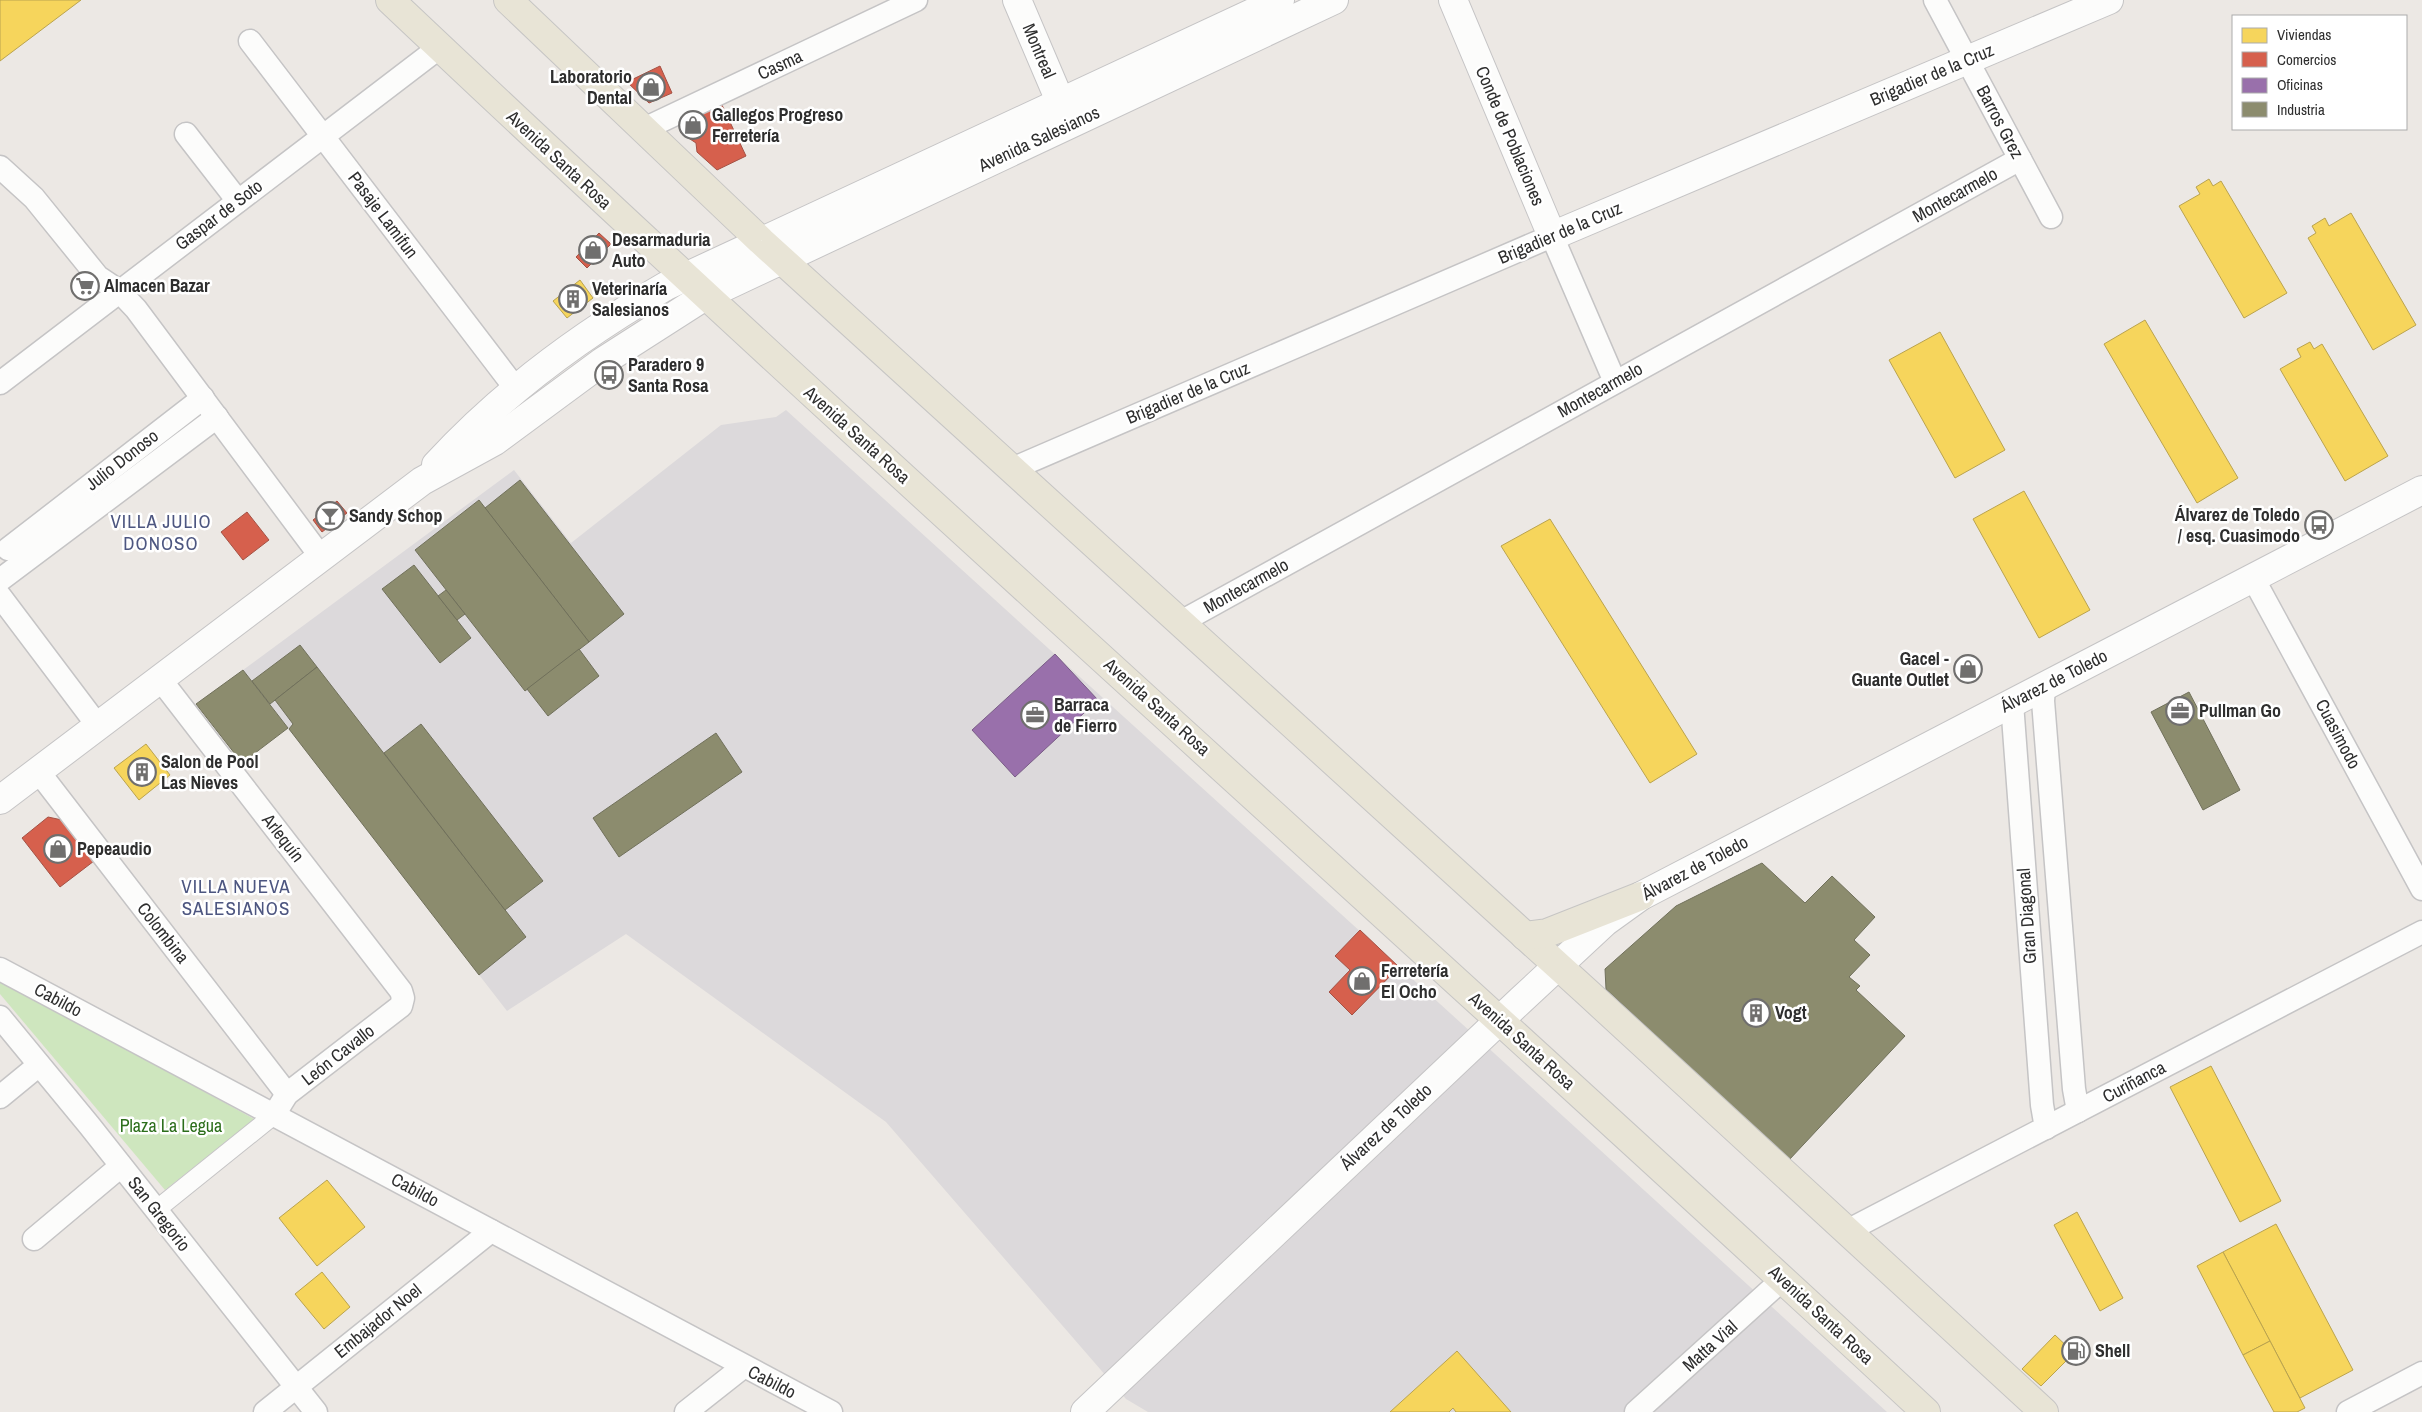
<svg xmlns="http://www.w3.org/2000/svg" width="2422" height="1412" font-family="'Archivo Narrow',sans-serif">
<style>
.industrial{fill:#dcd9db}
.green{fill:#cee6be}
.homes{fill:#f6d55c;stroke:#baa34e}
.shops{fill:#d6604d;stroke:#a45144}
.offices{fill:#9970ab;stroke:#795c86}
.industry{fill:#8c8c6e;stroke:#70705b}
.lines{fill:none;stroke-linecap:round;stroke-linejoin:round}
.pedestrian-casing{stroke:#c5c4c5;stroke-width:20}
.minor-casing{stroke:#c5c4c5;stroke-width:25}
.tertiary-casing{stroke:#c5c4c5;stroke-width:30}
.secondary-casing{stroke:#c5c4c5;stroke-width:30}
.primary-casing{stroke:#c6c5c4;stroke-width:30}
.pedestrian{stroke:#fcfcfb;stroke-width:18}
.minor{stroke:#fcfcfb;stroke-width:22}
.tertiary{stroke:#fcfcfb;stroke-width:28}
.secondary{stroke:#fcfcfb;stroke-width:28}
.primary{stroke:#e8e4d6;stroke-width:28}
.labels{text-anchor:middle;stroke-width:5;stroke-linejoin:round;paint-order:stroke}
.street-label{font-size:18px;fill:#2e2e2e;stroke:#fff}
.poi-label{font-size:18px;font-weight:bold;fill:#2e2e2e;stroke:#fff;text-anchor:start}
.park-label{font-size:18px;fill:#2c6e1b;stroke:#fff}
.neighbourhood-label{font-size:19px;letter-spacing:1px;fill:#4d5680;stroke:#fff}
</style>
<rect width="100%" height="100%" fill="#ece8e4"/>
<polygon class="industrial" points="786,410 1472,1033 1887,1412 1148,1412 1126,1399 886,1122 626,934 507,1011 243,670 514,470 571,543 721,425 776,417"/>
<polygon class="green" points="0,979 254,1119 165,1190 0,994"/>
<g class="homes">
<polygon points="0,0 81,0 0,61"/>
<polygon points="2209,179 2213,186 2221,181 2287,293 2244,318 2179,206 2200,194 2196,187"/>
<polygon points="2351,213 2416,325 2373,350 2308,238 2316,233 2312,226 2325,218 2329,226"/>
<polygon points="580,280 593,298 567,318 553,301"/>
<polygon points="2145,320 2238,478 2197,503 2104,344"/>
<polygon points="1940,332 2005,450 1955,478 1889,360"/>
<polygon points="2310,342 2314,349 2322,344 2388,456 2345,481 2280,369 2301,357 2297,349"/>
<polygon points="2024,491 2090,610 2039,638 1973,519"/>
<polygon points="1550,519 1697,754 1650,783 1501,546"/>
<polygon points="146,744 170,775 139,800 114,768"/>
<polygon points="2211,1066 2281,1201 2240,1222 2170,1087"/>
<polygon points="327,1180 365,1227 317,1266 279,1218"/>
<polygon points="2077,1212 2123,1298 2100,1311 2054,1225"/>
<polygon points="2276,1224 2353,1370 2300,1398 2223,1252"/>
<polygon points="2223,1252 2270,1341 2243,1355 2197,1266"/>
<polygon points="322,1272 350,1307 324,1329 295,1294"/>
<polygon points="2055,1335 2074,1353 2041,1386 2022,1369"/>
<polygon points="2270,1341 2305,1408 2297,1412 2274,1412 2243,1355"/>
<polygon points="1457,1351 1511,1412 1456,1412 1453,1408 1449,1412 1390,1412"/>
</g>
<g class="shops">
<polygon points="660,66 672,93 649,103 627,82"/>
<polygon points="721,103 746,156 717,170 697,152 696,143 681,133 682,121"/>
<polygon points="599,233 611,244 587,268 576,257"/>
<polygon points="87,272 99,286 83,300 72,286"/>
<polygon points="337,501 347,513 322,532 313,520"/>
<polygon points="247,512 269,540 243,560 221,532"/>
<polygon points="48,817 62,820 94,861 60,887 22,838"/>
<polygon points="1360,930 1399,967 1352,1015 1329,992 1350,970 1335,956"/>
</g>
<polygon class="offices" points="1055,654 1098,700 1015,777 972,730"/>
<g class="industry">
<polygon points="520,480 624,614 589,642 485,508"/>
<polygon points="479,500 589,642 525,691 415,550"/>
<polygon points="414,565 471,638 440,663 382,589"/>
<polygon points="446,590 465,614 457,620 438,596"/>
<polygon points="300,645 317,667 270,704 252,681"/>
<polygon points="579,649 599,676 548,716 527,689"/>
<polygon points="317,667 526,937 479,975 289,729 293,724 275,700"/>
<polygon points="243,670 288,728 242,763 196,704"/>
<polygon points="2189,692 2240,790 2203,810 2151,712"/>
<polygon points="421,724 543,881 505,910 384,753"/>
<polygon points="716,733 742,772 619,857 593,818"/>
<polygon points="1762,863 1805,903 1832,876 1875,917 1854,940 1870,955 1849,977 1860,986 1856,990 1905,1036 1789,1160 1606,989 1605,969 1676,906"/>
</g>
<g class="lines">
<defs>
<polyline id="pedestrian" points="156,1210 274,1115"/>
<g id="minor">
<polyline points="1935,0 2051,217"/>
<polyline points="250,41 516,389"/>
<polyline points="644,129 916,0"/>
<polyline points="186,134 238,201"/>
<polyline points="0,167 34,198 98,277 119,291 136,309 321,557"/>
<polyline points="0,383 440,47"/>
<polyline points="1012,469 1552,236 1615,382"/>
<polyline points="8,549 203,398"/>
<polyline points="2253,578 2422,889"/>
<polyline points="0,580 217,417"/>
<polyline points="0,596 98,726"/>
<polyline points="1181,622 2020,159"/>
<polyline points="160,679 401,991 403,998 401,1006 287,1094 274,1115"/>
<polyline points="2044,687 2043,701 2074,1089 2078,1111"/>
<polyline points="2012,703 2042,1105 2046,1128"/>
<polyline points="38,771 287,1094"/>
<polyline points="0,969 831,1412"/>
<polyline points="0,1017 89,1125 316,1412"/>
<polyline points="0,1097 39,1065"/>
<polyline points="1847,1231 2422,932"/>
<polyline points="34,1239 121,1166"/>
<polyline points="265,1412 491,1231"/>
<polyline points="686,1412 743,1367"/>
<polyline points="1636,1412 1783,1279"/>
<polyline points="2348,1412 2422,1373"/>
</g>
<g id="tertiary">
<polyline points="1017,0 1060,101"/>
<polyline points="1085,1412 1521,1000 1605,922 1641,896 2422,490"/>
</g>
<g id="secondary">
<polyline points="1453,0 1552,236 2109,0"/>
<path d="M 436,465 C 502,393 581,335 666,286 L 1280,0"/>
<polyline points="0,800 422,481 495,441 602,362 705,296 1334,0"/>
</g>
<g id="primary">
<path d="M 390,0 C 895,478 1416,939 1926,1412"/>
<polyline points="508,0 761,241 1588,993 2044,1412"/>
<polyline points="1525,936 1547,933 1641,896"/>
</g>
</defs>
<use href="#pedestrian" class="pedestrian-casing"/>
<use href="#minor" class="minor-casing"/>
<use href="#tertiary" class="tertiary-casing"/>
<use href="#secondary" class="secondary-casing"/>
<use href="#primary" class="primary-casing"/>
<use href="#pedestrian" class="pedestrian"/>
<use href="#minor" class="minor"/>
<use href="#tertiary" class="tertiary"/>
<use href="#secondary" class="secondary"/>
<use href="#primary" class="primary"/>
</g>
<defs>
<symbol id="shop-ring" viewBox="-11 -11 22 22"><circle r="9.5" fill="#fff" stroke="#706f6e" stroke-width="1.5"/><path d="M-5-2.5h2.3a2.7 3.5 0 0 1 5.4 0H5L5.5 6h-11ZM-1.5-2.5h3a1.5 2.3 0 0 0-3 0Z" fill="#706f6e"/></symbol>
<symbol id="supermarket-ring" viewBox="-11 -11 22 22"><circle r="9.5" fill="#fff" stroke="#706f6e" stroke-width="1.5"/><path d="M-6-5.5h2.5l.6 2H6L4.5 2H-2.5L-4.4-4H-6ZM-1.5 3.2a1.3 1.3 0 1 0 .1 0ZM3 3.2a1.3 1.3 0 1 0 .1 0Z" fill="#706f6e"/></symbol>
<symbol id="building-ring" viewBox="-11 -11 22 22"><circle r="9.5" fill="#fff" stroke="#706f6e" stroke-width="1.5"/><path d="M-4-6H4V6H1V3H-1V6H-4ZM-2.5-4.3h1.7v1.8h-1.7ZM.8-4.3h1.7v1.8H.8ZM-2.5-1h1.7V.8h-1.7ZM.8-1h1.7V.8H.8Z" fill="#706f6e"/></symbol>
<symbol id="bus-ring" viewBox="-11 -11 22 22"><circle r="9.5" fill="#fff" stroke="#706f6e" stroke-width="1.5"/><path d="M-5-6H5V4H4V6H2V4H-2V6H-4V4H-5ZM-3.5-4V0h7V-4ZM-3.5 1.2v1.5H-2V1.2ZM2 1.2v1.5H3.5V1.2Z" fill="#706f6e"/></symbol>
<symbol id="bar-ring" viewBox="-11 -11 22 22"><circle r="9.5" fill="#fff" stroke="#706f6e" stroke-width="1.5"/><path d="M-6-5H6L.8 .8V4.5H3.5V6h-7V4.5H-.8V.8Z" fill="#706f6e"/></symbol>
<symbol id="office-ring" viewBox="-11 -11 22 22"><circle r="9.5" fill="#fff" stroke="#706f6e" stroke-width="1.5"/><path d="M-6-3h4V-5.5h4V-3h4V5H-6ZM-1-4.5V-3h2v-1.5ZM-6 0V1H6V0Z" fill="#706f6e"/></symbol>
<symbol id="fuel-ring" viewBox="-11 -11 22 22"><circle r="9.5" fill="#fff" stroke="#706f6e" stroke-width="1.5"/><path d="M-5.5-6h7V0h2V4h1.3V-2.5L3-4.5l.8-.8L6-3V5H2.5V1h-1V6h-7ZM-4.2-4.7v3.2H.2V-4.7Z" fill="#706f6e"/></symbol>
</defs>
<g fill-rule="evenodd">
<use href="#shop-ring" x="635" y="71" width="32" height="32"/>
<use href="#shop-ring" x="677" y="109" width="32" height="32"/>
<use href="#shop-ring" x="577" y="234" width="32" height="32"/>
<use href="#supermarket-ring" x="69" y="270" width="32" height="32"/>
<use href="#building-ring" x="557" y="283" width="32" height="32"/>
<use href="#bus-ring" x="593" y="359" width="32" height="32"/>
<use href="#bar-ring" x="314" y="500" width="32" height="32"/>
<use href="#bus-ring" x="2303" y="509" width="32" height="32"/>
<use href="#shop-ring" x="1952" y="653" width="32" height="32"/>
<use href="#office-ring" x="2164" y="695" width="32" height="32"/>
<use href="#office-ring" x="1019" y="699" width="32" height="32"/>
<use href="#building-ring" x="126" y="756" width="32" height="32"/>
<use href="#shop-ring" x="42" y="833" width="32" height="32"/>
<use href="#shop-ring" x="1346" y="965" width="32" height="32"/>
<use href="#building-ring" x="1740" y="997" width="32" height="32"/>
<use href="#fuel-ring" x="2060" y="1335" width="32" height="32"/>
</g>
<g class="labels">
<g class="street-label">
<text transform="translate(1039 51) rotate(67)" y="6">Montreal</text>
<text transform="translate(780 65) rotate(-25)" y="6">Casma</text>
<text transform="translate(1932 75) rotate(-23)" y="6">Brigadier de la Cruz</text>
<text transform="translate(2000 122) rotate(62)" y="6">Barros Grez</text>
<text transform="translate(1510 136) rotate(67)" y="6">Conde de Poblaciones</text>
<text transform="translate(1039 139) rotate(-25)" y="6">Avenida Salesianos</text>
<text transform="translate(559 160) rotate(43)" y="6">Avenida Santa Rosa</text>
<text transform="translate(1955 195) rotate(-29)" y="6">Montecarmelo</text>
<text transform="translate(219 215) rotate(-37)" y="6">Gaspar de Soto</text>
<text transform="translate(383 215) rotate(53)" y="6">Pasaje Lamifun</text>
<text transform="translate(1560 233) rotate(-23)" y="6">Brigadier de la Cruz</text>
<text transform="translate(1600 390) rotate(-29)" y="6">Montecarmelo</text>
<text transform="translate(1188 393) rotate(-23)" y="6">Brigadier de la Cruz</text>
<text transform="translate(857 435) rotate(42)" y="6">Avenida Santa Rosa</text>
<text transform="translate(122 460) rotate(-38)" y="6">Julio Donoso</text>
<text transform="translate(1246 586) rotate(-29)" y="6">Montecarmelo</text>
<text transform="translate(2054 681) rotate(-27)" y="6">Álvarez de Toledo</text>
<text transform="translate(1157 707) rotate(42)" y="6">Avenida Santa Rosa</text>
<text transform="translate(2338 734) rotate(62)" y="6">Cuasimodo</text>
<text transform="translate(283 838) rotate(52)" y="6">Arlequín</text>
<text transform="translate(1695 868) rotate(-28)" y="6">Álvarez de Toledo</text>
<text transform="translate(2027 916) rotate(-94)" y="6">Gran Diagonal</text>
<text transform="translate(163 933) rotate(52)" y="6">Colombina</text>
<text transform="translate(58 1000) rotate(28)" y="6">Cabildo</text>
<text transform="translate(1522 1041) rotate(42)" y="6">Avenida Santa Rosa</text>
<text transform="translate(338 1055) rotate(-38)" y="6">León Cavallo</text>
<text transform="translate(2134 1082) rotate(-28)" y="6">Curiñanca</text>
<text transform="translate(1386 1127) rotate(-43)" y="6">Álvarez de Toledo</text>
<text transform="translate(415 1190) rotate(28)" y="6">Cabildo</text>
<text transform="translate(159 1214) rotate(52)" y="6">San Gregorio</text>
<text transform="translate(1821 1315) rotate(43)" y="6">Avenida Santa Rosa</text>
<text transform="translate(378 1321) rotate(-39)" y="6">Embajador Noel</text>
<text transform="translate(1710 1346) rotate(-42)" y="6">Matta Vial</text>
<text transform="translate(772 1382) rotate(27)" y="6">Cabildo</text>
</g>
<g class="poi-label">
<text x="632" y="83" text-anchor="end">Laboratorio<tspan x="632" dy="21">Dental</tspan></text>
<text x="712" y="121">Gallegos Progreso<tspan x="712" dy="21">Ferretería</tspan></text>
<text x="612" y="246">Desarmaduria<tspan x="612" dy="21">Auto</tspan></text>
<text x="104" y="292">Almacen Bazar</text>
<text x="592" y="295">Veterinaría<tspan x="592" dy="21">Salesianos</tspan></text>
<text x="628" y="371">Paradero 9<tspan x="628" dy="21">Santa Rosa</tspan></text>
<text x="2300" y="521" text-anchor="end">Álvarez de Toledo<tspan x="2300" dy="21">/ esq. Cuasimodo</tspan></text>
<text x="349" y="522">Sandy Schop</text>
<text x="1949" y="665" text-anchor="end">Gacel -<tspan x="1949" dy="21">Guante Outlet</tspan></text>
<text x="1054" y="711">Barraca<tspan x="1054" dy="21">de Fierro</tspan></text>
<text x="2199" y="717">Pullman Go</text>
<text x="161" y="768">Salon de Pool<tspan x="161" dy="21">Las Nieves</tspan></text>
<text x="77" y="855">Pepeaudio</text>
<text x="1381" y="977">Ferretería<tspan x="1381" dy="21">El Ocho</tspan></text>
<text x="1775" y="1019">Vogt</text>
<text x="2095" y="1357">Shell</text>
</g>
<g class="park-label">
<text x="171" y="1132">Plaza La Legua</text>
</g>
<g class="neighbourhood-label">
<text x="161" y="528">VILLA JULIO<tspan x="161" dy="22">DONOSO</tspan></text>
<text x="236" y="893">VILLA NUEVA<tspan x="236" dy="22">SALESIANOS</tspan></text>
</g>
</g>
<rect x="2232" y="15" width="175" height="115" fill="#ffffff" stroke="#ababab"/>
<rect x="2242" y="28" width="25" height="15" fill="#f6d55c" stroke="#ababab"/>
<text x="2277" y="40" font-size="15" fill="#2e2e2e">Viviendas</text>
<rect x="2242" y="52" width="25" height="15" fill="#d6604d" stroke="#ababab"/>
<text x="2277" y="65" font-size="15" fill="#2e2e2e">Comercios</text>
<rect x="2242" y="78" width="25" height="15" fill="#9970ab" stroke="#ababab"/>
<text x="2277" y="90" font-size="15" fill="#2e2e2e">Oficinas</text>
<rect x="2242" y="102" width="25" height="15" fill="#8c8c6e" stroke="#ababab"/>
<text x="2277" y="115" font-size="15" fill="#2e2e2e">Industria</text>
</svg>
